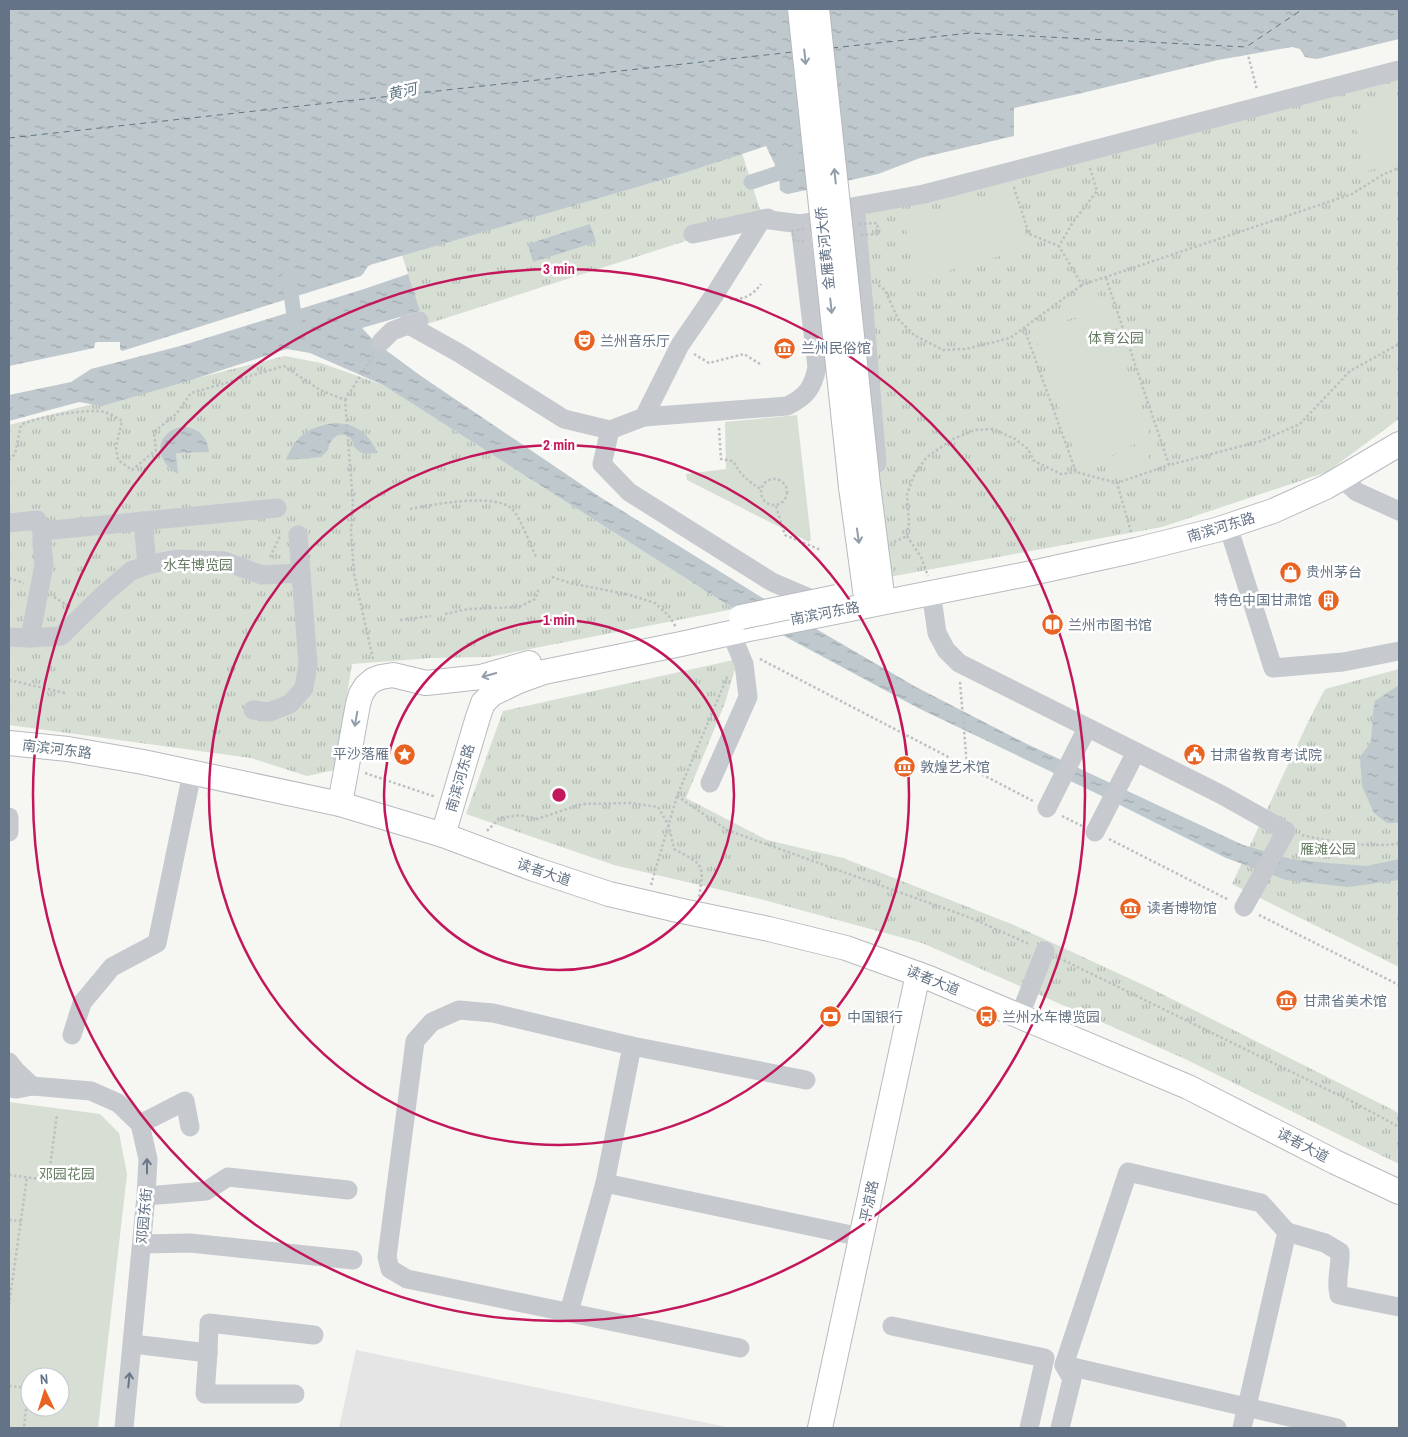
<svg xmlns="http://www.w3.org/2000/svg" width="1408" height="1437" font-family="'Archivo Narrow','Noto Sans SC',sans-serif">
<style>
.built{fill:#e4e5e4}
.park{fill:url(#park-tufts)}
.garden{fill:#d7ded4;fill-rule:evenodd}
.water{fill:url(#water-ripples)}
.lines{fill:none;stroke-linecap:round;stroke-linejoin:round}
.canal{stroke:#bec8cd;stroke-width:15}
.ferry{stroke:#607582;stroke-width:1;stroke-dasharray:6 5;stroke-linecap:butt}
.major-casing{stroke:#b7babf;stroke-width:26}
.path{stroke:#bdc0c2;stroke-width:2.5;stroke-dasharray:2.5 2.5;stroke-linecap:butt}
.minor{stroke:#c6c9cd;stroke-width:19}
.major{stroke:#fff;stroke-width:24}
.major-bridge-casing{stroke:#b7babf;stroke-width:26;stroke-linecap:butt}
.path-bridge{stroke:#bdc0c2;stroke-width:2.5;stroke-dasharray:2.5 2.5;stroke-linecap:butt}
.major-bridge{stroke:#fff;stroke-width:24}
.oneway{stroke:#929daa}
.oneway2{stroke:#697789}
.ring{fill:none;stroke:#c2185b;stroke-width:2.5}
.labels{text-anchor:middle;stroke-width:5;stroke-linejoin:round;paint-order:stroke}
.street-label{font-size:14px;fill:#647385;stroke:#fff}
.park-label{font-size:14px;fill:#667c63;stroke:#fff}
.poi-label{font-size:14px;fill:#647385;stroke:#fff;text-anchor:start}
.water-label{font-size:15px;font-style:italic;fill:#607582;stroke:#fff}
.centre{fill:#c2185b;stroke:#fff;stroke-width:2.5}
.ring-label{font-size:15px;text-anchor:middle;font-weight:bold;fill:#c2185b;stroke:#fff;stroke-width:5;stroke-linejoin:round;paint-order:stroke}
</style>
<defs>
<pattern id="park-tufts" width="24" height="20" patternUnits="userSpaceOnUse" patternTransform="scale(1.25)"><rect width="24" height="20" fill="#d7ded4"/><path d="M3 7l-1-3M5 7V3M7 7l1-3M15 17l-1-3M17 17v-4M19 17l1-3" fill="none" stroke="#b2b8b2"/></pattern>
<pattern id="water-ripples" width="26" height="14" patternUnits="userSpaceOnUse" patternTransform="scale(1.25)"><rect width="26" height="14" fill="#bec8cd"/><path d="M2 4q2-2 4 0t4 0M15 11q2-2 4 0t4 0" fill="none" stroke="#9ea7ac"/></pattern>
</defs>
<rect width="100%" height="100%" fill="#f6f6f3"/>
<polygon class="built" points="356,1350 731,1428 339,1428"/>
<g class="park">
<polygon points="1399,67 1399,419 1327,472 1162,527 878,579 844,208"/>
<polygon points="742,153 761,213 695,238 424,325 402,255 675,176"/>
<polygon points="285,356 321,363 383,385 734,609 489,657 431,658 352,664 335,770 307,776 251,758 9,725 9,425"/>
<polygon points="738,659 725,703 686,798 767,840 843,858 1014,925 1150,988 1395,1111 1399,1114 1399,1164 1183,1058 922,943 760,899 614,865 466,814 503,711"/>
<polygon points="1399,669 1399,967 1232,884 1309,720 1325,689"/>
</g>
<g class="garden">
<polygon points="1399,99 1399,163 1367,171 1351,111"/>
<polygon points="1013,188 1028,248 920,279 903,220"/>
<polygon points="1097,291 1103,308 1067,320 1061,303"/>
<polygon points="1107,308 1151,439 1078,463 1034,333"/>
<polygon points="797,415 811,539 809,542 687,480 686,474 726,469 725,422"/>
<polygon points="1144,444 1151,465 1115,478 1109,457"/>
<path d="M 9,1102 L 100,1114 L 119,1133 L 127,1174 L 98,1428 L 9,1428 ZM 30,1377 L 60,1377 L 60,1407 L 30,1407 Z"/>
</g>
<g class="water">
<path d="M 9,9 L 1399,9 L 1399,39 L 1317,59 L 1305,57 L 1300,49 L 1292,47 L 1218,60 L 1078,94 L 1014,108 L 1014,136 L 920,158 L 878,174 L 788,194 L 784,193 L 780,190 L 779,173 L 766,146 L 675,176 L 370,265 C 365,268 365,273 361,276 L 122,351 L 120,349 L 120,342 L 97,342 L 95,343 L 94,348 L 9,366 Z"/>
<polygon points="590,224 596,242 533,262 528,244"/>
<polygon points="408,274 420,311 362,328 376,343 421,376 600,497 761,597 916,687 1027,744 1243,845 1291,859 1327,863 1367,866 1399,859 1399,880 1348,887 1286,880 1226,858 1104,797 918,708 734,609 383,385 310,353 287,349 188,381 102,406 79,402 9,421 9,395 71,382 91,369 184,345 364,289"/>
<path d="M 335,423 C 357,424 368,433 378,453 L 364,454 C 361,452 356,450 354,446 C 352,443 353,441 351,439 C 341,428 329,439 328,450 L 321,457 L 286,460 C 296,435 308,427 335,423 Z"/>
<path d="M 181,427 C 197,426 208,437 209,452 L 176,453 L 178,474 C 163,466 153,447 167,434 C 171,430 176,428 181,427 Z"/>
<polygon points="1399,685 1399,823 1387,823 1374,813 1362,786 1360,757 1371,742 1373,712 1375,701"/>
</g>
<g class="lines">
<g class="canal">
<polyline points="751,182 779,173 790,157"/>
<polyline points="289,277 296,332"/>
</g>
<g class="ferry">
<polyline points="832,48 970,33 1246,47 1303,9"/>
<polyline points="9,138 793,52"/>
</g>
<defs>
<g id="major">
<polyline points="868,485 883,602"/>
<polyline points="851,487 867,605"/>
<polyline points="9,743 68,749 143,762 340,804 443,835 534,869 609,894 682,911 769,929 846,948 929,978 1188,1087 1335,1162 1399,1192"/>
<polyline points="340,804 358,704 361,694 366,686 373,680 381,677 393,675 426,683 481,677 529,663"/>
<polyline points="443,835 478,717 483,703 492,694 519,681 544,672 681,644 744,630 1032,573 1136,550 1216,530 1273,511 1326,487 1399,444"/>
<polyline points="820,1428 918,974"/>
</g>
</defs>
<use href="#major" class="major-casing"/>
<g class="path">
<polyline points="1246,47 1257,90"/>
<polyline points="1090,168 1097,191 1073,222 1059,246 1082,285 1352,194 1384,174 1399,168"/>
<polyline points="1014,187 1029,234 1059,246"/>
<polyline points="1106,278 1169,465 1261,441 1300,424 1350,371 1399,344"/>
<polyline points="878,286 880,286 885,290 898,319 914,335 943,350 966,349 1010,338 1082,285"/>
<path d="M 730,299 C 744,300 753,295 761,284"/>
<polyline points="1024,328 1076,472 1117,483"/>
<polyline points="694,354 709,363 744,354 760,364"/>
<polyline points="345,400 373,356"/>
<path d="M 719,428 L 721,459 L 733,461 C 741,475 747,481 761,489"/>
<path d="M 9,460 L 15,454 L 21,425 C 35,417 90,408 105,412 C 111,414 117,418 122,421 L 116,447 L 118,460 L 132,470 L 156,450 L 154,432 L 177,413 L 191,393 L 284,366 L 320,390 L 345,400 L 353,503 L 351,531 L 354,574 L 373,659"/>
<circle cx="774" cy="492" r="13"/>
<polyline points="776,506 785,535 821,550"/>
<path d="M 410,509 C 432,505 494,492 512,509 C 520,517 531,546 536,557"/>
<polyline points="1131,532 1117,483 1169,465"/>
<polyline points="907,536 921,557 928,576"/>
<polyline points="894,542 907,536 909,523 907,494 915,473 927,457 953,439 975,430 993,429 1015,439 1028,449 1034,461 1061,474 1076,472"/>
<polyline points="270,557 280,536"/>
<polyline points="552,577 570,583 630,595 655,603 669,616 676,627"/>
<polyline points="9,578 24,583"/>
<polyline points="54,597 68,606"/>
<polyline points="445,614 468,609 519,607 535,599 539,588"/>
<polyline points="400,620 431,616"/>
<polyline points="760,659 1033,801"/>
<polyline points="9,680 65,693"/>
<polyline points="960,682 967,766"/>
<polyline points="365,773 436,797"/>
<polyline points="677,796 727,830 971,918 1029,944"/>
<polyline points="1062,816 1082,826"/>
<path d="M 487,831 L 500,818 L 520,815 L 537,819 L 582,804 L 630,803 L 658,807 L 669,826 L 674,849 C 703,865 705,863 699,897"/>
<path d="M 1302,835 C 1325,841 1376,849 1399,843"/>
<polyline points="1109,839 1229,900"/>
<polyline points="651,885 677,796 728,675"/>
<polyline points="1259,915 1399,985"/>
<polyline points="1059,958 1355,1103 1399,1127"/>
<polyline points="9,1175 40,1179 42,1167 50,1167 57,1114"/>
<polyline points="9,1220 21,1221"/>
<polyline points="9,1305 27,1177"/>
<polyline points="9,1386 28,1388 24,1428"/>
</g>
<g class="minor">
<polyline points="840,209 924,194 1399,70"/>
<polyline points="693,234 768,218"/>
<polyline points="407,324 459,353 564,419 610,430 644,417 680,345 715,294 762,219 800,224 856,215 877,463"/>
<polyline points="381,342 392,331 419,321"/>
<path d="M 644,417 L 787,406 C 806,397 813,388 817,367 L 800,224"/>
<polyline points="610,430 602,464 629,492 772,582 821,603"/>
<polyline points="1341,478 1357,492 1399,511"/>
<polyline points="143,521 147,565"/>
<polyline points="9,523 37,520 42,531 42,545 44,565 30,638"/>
<polyline points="1228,526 1273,668 1343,662 1399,651"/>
<polyline points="42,531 277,508"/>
<polyline points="931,592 937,633 946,650 959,663 1222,795 1286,831 1244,907"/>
<polyline points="9,637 30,638 61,636 104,594 131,571 147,565 176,559 224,561 262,575 301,573"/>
<polyline points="253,710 269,712 290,704 304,688 308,664 298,535"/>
<polyline points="710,783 748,697 744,664 731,633"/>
<polyline points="1047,808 1087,728"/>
<polyline points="9,817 9,832"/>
<polyline points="1095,832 1136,752"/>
<polyline points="1020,1015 1045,951"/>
<polyline points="72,1035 82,1003 112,967 157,943 192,773"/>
<polyline points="9,1062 16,1071 32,1086"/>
<polyline points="9,1088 17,1089 32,1086 91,1091 118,1103 140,1124 148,1159 146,1196 124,1428"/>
<polyline points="140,1124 185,1101 190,1127"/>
<polyline points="605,1183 861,1237"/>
<polyline points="146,1196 206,1191 228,1177 348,1190"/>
<path d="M 1287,1232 L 1325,1243 L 1340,1252 C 1341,1266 1335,1281 1339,1295 L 1399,1307"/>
<polyline points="142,1244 190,1243 353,1260"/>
<polyline points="569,1312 605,1183 632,1046"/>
<polyline points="892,1326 1045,1358 1029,1428"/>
<polyline points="133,1344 208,1353 205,1394 295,1394"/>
<polyline points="740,1348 407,1279 390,1269 387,1257 415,1041 432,1022 459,1010 493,1013 632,1046 806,1080"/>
<polyline points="208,1353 209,1323 314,1335"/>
<polyline points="1064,1365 1337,1428"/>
<polyline points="1060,1428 1072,1379 1064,1365 1128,1172 1261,1203 1287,1232 1242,1428"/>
</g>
<use href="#major" class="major"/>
<defs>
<g id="major-bridge">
<polyline points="800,9 851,487"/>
<polyline points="817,9 868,485"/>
<polyline points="741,617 837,597"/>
</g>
</defs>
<use href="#major-bridge" class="major-bridge-casing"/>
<g class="path-bridge">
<polyline points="859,224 877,223 879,234 859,235"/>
<polyline points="804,229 792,231 794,241 805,241"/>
</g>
<use href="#major-bridge" class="major-bridge"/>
</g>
<defs><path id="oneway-shaft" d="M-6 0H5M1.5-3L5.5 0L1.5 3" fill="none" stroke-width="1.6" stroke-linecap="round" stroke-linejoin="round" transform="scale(1.25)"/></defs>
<g class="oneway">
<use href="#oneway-shaft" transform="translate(805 57) rotate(84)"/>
<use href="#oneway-shaft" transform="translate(835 176) rotate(-96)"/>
<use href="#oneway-shaft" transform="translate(831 306) rotate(84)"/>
<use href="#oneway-shaft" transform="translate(858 536) rotate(82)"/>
<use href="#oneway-shaft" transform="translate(489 675) rotate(164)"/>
<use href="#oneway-shaft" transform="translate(356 719) rotate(100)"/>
</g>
<g class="oneway2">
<use href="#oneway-shaft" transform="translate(147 1166) rotate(-90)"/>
<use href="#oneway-shaft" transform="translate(129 1380) rotate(-84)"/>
</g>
<g class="ring">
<circle cx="559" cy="795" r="175"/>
<circle cx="559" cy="795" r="350"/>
<circle cx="559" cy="795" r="526"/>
</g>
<defs>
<symbol id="theatre-disc" viewBox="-11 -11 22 22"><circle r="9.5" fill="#e86321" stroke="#fff"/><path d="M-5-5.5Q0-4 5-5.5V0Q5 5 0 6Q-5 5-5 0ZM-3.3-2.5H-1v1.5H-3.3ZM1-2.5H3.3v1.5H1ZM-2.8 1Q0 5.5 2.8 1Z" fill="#fff"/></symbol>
<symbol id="museum-disc" viewBox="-11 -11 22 22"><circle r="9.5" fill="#e86321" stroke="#fff"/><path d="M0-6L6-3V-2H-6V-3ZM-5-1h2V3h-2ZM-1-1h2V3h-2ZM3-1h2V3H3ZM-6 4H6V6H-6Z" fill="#fff"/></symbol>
<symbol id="shop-disc" viewBox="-11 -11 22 22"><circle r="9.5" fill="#e86321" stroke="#fff"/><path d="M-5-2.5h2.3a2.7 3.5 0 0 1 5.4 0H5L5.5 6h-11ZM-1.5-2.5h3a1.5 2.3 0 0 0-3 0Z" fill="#fff"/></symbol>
<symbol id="building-disc" viewBox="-11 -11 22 22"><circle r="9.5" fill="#e86321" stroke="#fff"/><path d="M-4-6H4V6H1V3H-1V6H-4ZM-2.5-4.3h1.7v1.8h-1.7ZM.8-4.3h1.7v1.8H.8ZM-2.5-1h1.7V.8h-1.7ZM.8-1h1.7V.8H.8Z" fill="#fff"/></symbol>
<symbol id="library-disc" viewBox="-11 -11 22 22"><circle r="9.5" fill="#e86321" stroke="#fff"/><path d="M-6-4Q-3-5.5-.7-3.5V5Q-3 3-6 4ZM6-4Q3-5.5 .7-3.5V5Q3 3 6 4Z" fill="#fff"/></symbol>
<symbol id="sight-disc" viewBox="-11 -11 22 22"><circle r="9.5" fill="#e86321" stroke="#fff"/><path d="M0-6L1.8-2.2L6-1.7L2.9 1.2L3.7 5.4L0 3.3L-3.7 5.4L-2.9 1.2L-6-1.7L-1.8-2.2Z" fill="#fff"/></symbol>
<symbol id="civic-disc" viewBox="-11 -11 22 22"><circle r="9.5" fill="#e86321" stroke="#fff"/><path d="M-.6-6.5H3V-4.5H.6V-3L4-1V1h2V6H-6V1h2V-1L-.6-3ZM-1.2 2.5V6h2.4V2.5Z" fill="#fff"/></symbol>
<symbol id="bank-disc" viewBox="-11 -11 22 22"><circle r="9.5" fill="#e86321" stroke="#fff"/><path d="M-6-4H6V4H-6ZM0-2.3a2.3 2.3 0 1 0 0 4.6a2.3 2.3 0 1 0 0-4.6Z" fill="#fff"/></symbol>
<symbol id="bus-disc" viewBox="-11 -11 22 22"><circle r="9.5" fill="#e86321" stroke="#fff"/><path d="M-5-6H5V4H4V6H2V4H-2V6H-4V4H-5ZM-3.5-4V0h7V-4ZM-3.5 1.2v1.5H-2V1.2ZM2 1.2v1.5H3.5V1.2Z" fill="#fff"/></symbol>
</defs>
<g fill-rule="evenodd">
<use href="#theatre-disc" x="572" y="328" width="25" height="25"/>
<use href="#museum-disc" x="772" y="336" width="25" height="25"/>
<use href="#shop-disc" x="1278" y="560" width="25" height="25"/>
<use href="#building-disc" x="1316" y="588" width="25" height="25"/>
<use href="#library-disc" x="1040" y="612" width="25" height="25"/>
<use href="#sight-disc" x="392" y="742" width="25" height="25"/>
<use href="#civic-disc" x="1182" y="742" width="25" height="25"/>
<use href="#museum-disc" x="892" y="754" width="25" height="25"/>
<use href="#museum-disc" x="1118" y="896" width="25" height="25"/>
<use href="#museum-disc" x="1274" y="988" width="25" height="25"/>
<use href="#bank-disc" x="818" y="1004" width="25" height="25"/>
<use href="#bus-disc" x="974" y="1004" width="25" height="25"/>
</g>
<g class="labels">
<g class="street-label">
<text transform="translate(825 248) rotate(-96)" y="5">金雁黄河大侨</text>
<text transform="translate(1221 527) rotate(-17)" y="5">南滨河东路</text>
<text transform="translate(825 613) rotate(-11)" y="5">南滨河东路</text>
<text transform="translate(57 749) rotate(7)" y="5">南滨河东路</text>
<text transform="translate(460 778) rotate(-74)" y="5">南滨河东路</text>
<text transform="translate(544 872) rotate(19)" y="5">读者大道</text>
<text transform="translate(933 980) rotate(22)" y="5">读者大道</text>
<text transform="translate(1303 1145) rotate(28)" y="5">读者大道</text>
<text transform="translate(869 1201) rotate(-78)" y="5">平凉路</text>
<text transform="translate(144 1216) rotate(-85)" y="5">邓园东街</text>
</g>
<g class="park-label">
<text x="1116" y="343">体育公园</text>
<text x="198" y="570">水车博览园</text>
<text x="1328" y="854">雁滩公园</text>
<text x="67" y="1179">邓园花园</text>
</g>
<g class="poi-label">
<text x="600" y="346">兰州音乐厅</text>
<text x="801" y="353">兰州民俗馆</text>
<text x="1306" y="577">贵州茅台</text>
<text x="1312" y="605" text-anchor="end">特色中国甘肃馆</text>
<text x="1068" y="630">兰州市图书馆</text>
<text x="389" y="759" text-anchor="end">平沙落雁</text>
<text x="1210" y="760">甘肃省教育考试院</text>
<text x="920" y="772">敦煌艺术馆</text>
<text x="1147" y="913">读者博物馆</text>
<text x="1303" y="1006">甘肃省美术馆</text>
<text x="847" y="1022">中国银行</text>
<text x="1002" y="1022">兰州水车博览园</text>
</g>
<g class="water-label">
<text transform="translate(402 92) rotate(-13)" y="5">黄河</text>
</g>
</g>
<circle cx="559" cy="795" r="8" class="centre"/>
<g class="ring-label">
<text x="559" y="274">3 min</text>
<text x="559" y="450">2 min</text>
<text x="559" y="625">1 min</text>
</g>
<rect width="1408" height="1437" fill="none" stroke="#647385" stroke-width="20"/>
<g transform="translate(45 1392) rotate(356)"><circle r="24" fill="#ffffff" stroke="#c1c7ce"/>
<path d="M0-4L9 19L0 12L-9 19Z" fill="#e86321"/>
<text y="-8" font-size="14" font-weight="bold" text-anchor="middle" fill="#647385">N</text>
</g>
</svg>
